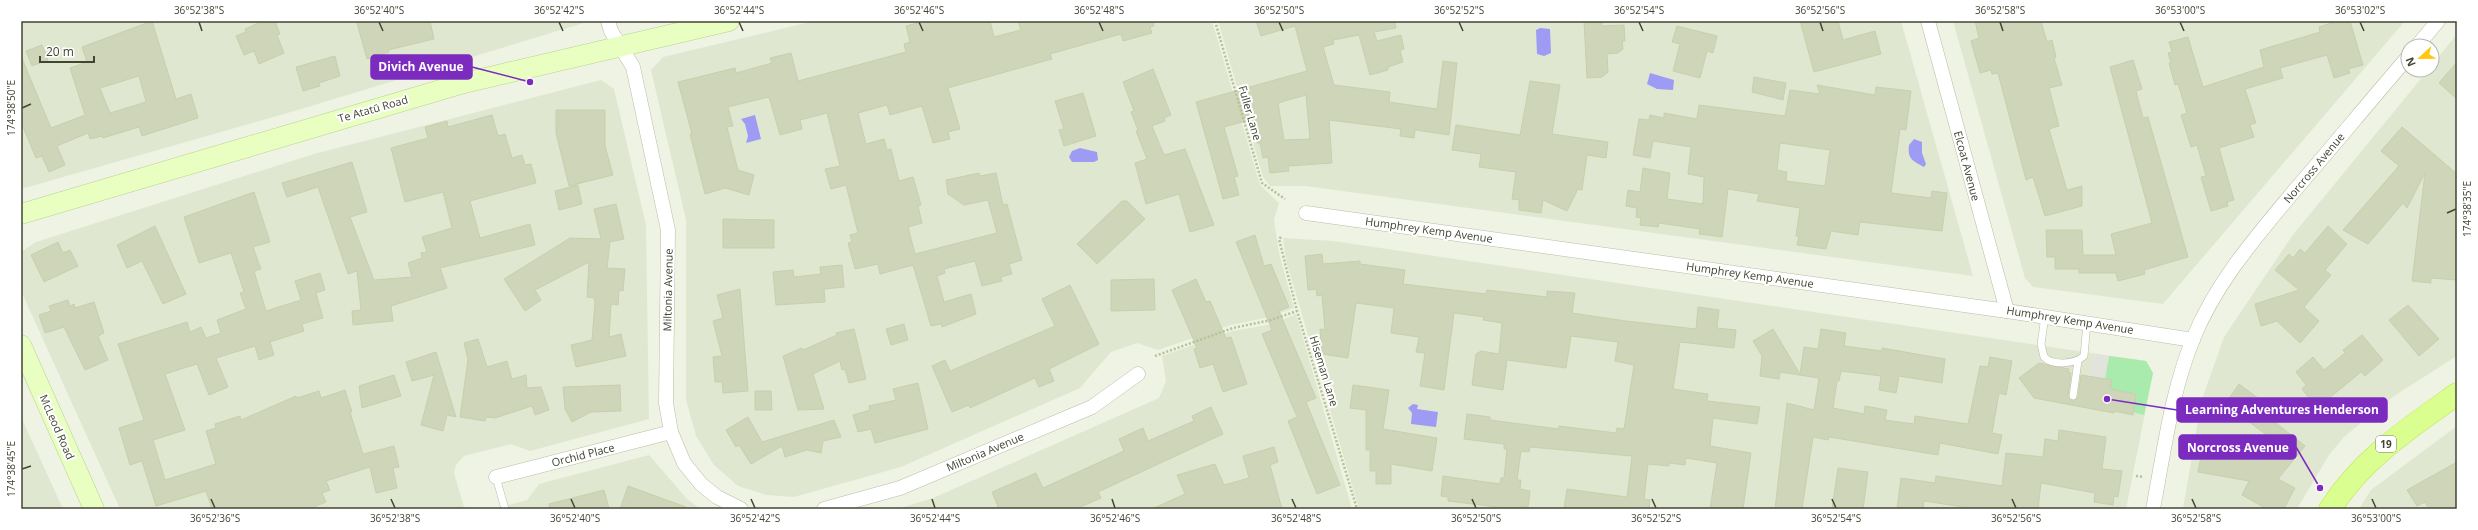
<svg xmlns="http://www.w3.org/2000/svg" width="2478" height="530" font-family="'Open Sans',sans-serif">
<style>
.residential{fill:#e0e7d1}
.green{fill:#a9eaad}
.parking{fill:#e1e3dc}
.water{fill:#9d9bf4}
.building{fill:#ced5b8;stroke:#c7d0ab;fill-rule:evenodd}
.lines{fill:none;stroke-linecap:round;stroke-linejoin:round}
.lane-casing{stroke:#b7bea5;stroke-width:8}
.street-casing{stroke:#b7bea5;stroke-width:15}
.secondary-casing{stroke:#bad28e;stroke-width:21}
.primary-casing{stroke:#bcea5a;stroke-width:23}
.path{stroke:#b6c196;stroke-width:2.5;stroke-dasharray:2 2;stroke-linecap:butt}
.lane{stroke:#fff;stroke-width:7}
.street{stroke:#fff;stroke-width:14}
.secondary{stroke:#e8ffc1;stroke-width:20}
.primary{stroke:#daff90;stroke-width:22}
.ticks{fill:none;stroke:#414533;stroke-width:1.5}
.labels{text-anchor:middle;stroke-width:4;stroke-linejoin:round;paint-order:stroke}
.shield{fill:#fff;stroke:#7a7d70;stroke-width:1}
.shield-label{font-size:10px;font-weight:bold;fill:#414533}
.street-label{font-size:11px;fill:#414533;stroke:#fff}
.leader{fill:none;stroke:#7b2cbf;stroke-width:1.5}
.callout-dot{fill:#7b2cbf;stroke:#fff;stroke-width:1.5}
.callout{fill:#7b2cbf;stroke:#7b2cbf;stroke-width:1.5}
.callout-label{font-size:12px;text-anchor:middle;font-weight:bold;fill:#fff}
.neatline{fill:none;stroke:#414533;stroke-width:1.5}
.ticks-label{font-size:10px;text-anchor:middle;fill:#414533}
</style>
<rect width="100%" height="100%" fill="#eef3e3"/>
<g class="residential">
<polygon points="21,21 586,21 587,22 298,110 21,189"/>
<polygon points="814,21 1212,21 1260,185 1279,203 1274,220 1279,253 1294,308 1270,317 1231,325 1158,350 1137,343 1111,352 1080,388 901,467 794,497 766,495 738,486 714,465 696,436 686,400 686,220 651,70 663,57"/>
<polygon points="1218,21 1901,21 1973,276 1305,186 1270,186 1263,177"/>
<polygon points="1953,21 2405,21 2163,304 2033,287 2025,278"/>
<polygon points="2457,34 2457,356 2394,396 2344,437 2329,455 2297,509 2183,509 2201,402 2224,337 2292,236 2428,70 2432,70 2432,65"/>
<polygon points="601,80 614,89 646,225 649,419 530,451 511,444 464,456 456,465 454,473 464,507 468,509 120,509 21,291 21,252 36,242 314,154"/>
<polygon points="1283,238 1333,241 2146,361 2153,373 2126,509 1359,509 1286,260"/>
<polygon points="1296,314 1352,509 897,509 933,498 1159,398 1166,381 1162,356 1232,331 1273,324"/>
<polygon points="21,417 63,509 21,509"/>
<polygon points="2457,426 2457,509 2359,509 2371,490"/>
<polygon points="649,455 688,500 701,509 494,509 527,500 539,484"/>
</g>
<polygon class="green" points="2109,356 2146,361 2153,373 2144,415 2133,412 2136,394 2110,389 2112,380 2105,379"/>
<polygon class="parking" points="2093,354 2109,356 2105,378 2090,375"/>
<g class="water">
<polygon points="1540,28 1550,29 1551,53 1544,56 1537,54 1536,30"/>
<polygon points="1650,73 1674,80 1673,90 1657,89 1647,84"/>
<polygon points="755,115 761,139 746,143 748,136 745,124 741,119"/>
<path d="M 1914,139 L 1922,142 L 1922,153 L 1926,164 L 1924,167 C 1914,161 1907,160 1909,145 Z"/>
<polygon points="1080,148 1097,152 1098,160 1094,162 1072,162 1069,157 1072,151"/>
<polygon points="1413,404 1418,405 1417,409 1438,412 1436,427 1411,424 1412,413 1408,408"/>
</g>
<g class="building">
<path d="M 152,21 L 176,99 L 191,94 L 198,118 L 142,136 L 139,127 L 103,138 L 102,136 L 90,139 L 88,133 L 57,146 L 65,165 L 49,172 L 42,156 L 36,158 L 21,122 L 21,56 L 51,128 L 85,115 L 70,68 L 87,62 L 82,47 ZM 139,76 L 146,102 L 110,113 L 100,88 Z"/>
<polygon points="263,21 275,21 280,34 277,35 284,53 259,64 254,51 244,55 236,36 246,32 245,29"/>
<polygon points="365,21 430,21 434,39 388,50 389,52 367,59 357,23"/>
<polygon points="925,21 990,21 994,37 1021,30 1018,21 1153,21 1154,26 1150,27 1152,33 1123,41 1121,34 1050,54 1052,59 948,88 960,129 948,132 950,139 933,143 922,106 890,115 887,105 858,113 866,144 884,139 887,150 891,149 899,181 913,177 921,205 918,206 922,223 908,227 915,254 997,233 988,200 964,205 948,194 946,180 979,173 980,176 996,173 1003,205 1007,204 1022,260 1009,264 1012,274 1001,277 1002,281 982,286 975,261 944,269 945,273 937,276 944,302 971,294 976,314 942,327 941,324 931,326 913,265 880,274 878,264 855,269 848,243 852,242 850,235 858,233 846,185 831,189 825,169 840,166 827,113 800,120 802,129 780,135 769,97 728,107 733,126 727,127 738,170 754,175 749,195 725,188 705,194 690,134 692,134 678,82 735,68 736,73 772,63 770,58 791,53 798,81 906,52 904,44 910,42 906,26"/>
<path d="M 1256,21 L 1395,21 L 1396,28 L 1374,32 L 1377,41 L 1401,35 L 1404,49 L 1400,50 L 1403,62 L 1388,67 L 1388,70 L 1370,75 L 1359,35 L 1333,40 L 1334,44 L 1323,47 L 1334,85 L 1390,92 L 1389,102 L 1437,109 L 1443,61 L 1457,63 L 1449,135 L 1415,130 L 1414,138 L 1400,136 L 1401,129 L 1329,120 L 1332,163 L 1288,166 L 1289,171 L 1270,173 L 1268,157 L 1263,158 L 1260,143 L 1257,143 L 1253,119 L 1224,127 L 1238,176 L 1234,177 L 1239,195 L 1223,199 L 1196,102 L 1307,71 L 1295,26 L 1261,36 ZM 1306,95 L 1310,139 L 1284,140 L 1278,103 Z"/>
<polygon points="1584,21 1602,21 1602,26 1624,25 1625,41 1622,41 1623,49 1618,53 1607,54 1608,72 1602,77 1587,78"/>
<polygon points="1800,21 1838,21 1843,40 1875,31 1881,54 1814,72"/>
<polygon points="1975,21 2041,21 2047,42 2052,40 2056,57 2054,58 2062,85 2049,88 2059,126 2049,129 2067,190 2082,186 2082,206 2045,216 2033,177 2026,180 1998,73 1992,74 1991,70 1980,73 1971,41 1979,38"/>
<polygon points="2338,21 2350,21 2363,65 2348,69 2350,73 2334,78 2327,55 2280,68 2283,78 2245,89 2256,123 2250,125 2254,137 2219,148 2234,200 2227,202 2228,206 2211,211 2201,177 2206,176 2197,145 2191,147 2181,115 2187,113 2178,84 2175,85 2169,63 2171,63 2168,53 2172,52 2169,42 2188,37 2203,87 2264,67 2260,50 2320,32 2319,27"/>
<polygon points="1677,26 1717,36 1713,53 1707,51 1700,78 1673,71 1680,44 1672,42"/>
<polygon points="42,45 48,60 32,66 26,51"/>
<polygon points="335,56 340,76 319,83 320,86 303,91 296,67"/>
<polygon points="2133,60 2142,89 2136,91 2143,118 2148,117 2188,257 2144,270 2145,274 2118,281 2116,273 2079,273 2079,269 2055,269 2055,257 2047,257 2046,230 2082,230 2083,255 2116,255 2111,234 2152,223 2110,67"/>
<polygon points="2457,62 2457,99 2439,83"/>
<polygon points="1153,69 1171,115 1164,118 1165,121 1152,126 1164,155 1185,149 1214,225 1190,232 1179,194 1146,204 1135,163 1147,159 1136,131 1138,130 1131,112 1134,111 1123,82"/>
<polygon points="1754,77 1786,83 1783,100 1752,92"/>
<polygon points="1530,81 1560,85 1552,134 1608,142 1606,158 1587,155 1582,190 1578,189 1567,211 1543,200 1541,213 1519,210 1519,200 1512,199 1516,172 1479,167 1481,154 1452,150 1456,125 1520,135"/>
<path d="M 1817,85 L 1875,95 L 1876,87 L 1911,91 L 1906,130 L 1900,129 L 1891,193 L 1931,198 L 1932,191 L 1947,193 L 1942,231 L 1860,222 L 1858,235 L 1831,231 L 1826,249 L 1797,245 L 1799,236 L 1796,236 L 1800,208 L 1757,201 L 1759,194 L 1728,189 L 1722,237 L 1699,234 L 1700,229 L 1659,223 L 1658,227 L 1640,225 L 1641,218 L 1636,217 L 1637,208 L 1626,206 L 1628,190 L 1640,192 L 1643,168 L 1670,173 L 1667,199 L 1703,204 L 1704,177 L 1688,174 L 1691,147 L 1653,141 L 1650,158 L 1633,155 L 1639,119 L 1649,120 L 1650,115 L 1664,118 L 1664,113 L 1697,119 L 1699,105 L 1785,116 L 1790,90 L 1820,94 ZM 1780,143 L 1830,150 L 1825,186 L 1786,181 L 1787,172 L 1777,170 Z"/>
<polygon points="1083,93 1096,136 1064,146 1059,130 1064,129 1055,101"/>
<polygon points="556,110 605,110 605,146 613,175 569,186 556,133"/>
<polygon points="492,115 498,136 505,134 512,158 522,155 525,165 531,164 536,183 470,201 480,238 530,224 535,245 440,268 447,288 391,306 393,321 353,325 352,311 361,310 357,271 348,274 318,187 287,197 282,183 352,162 367,212 350,217 374,280 412,277 408,263 422,258 421,253 427,252 422,237 452,228 443,192 405,202 391,148 428,138 425,127 447,121 448,127"/>
<polygon points="2402,127 2457,174 2457,280 2431,278 2431,283 2412,281 2425,173 2407,208 2403,203 2368,244 2343,230 2399,166 2381,151"/>
<polygon points="578,185 582,204 559,210 555,191"/>
<polygon points="254,192 270,242 253,247 261,269 254,271 266,311 301,300 295,281 320,273 325,290 316,293 323,318 302,324 304,331 270,342 274,355 259,360 255,346 216,358 228,387 209,395 197,364 165,374 185,430 153,440 165,480 216,464 206,431 216,428 215,424 240,416 241,420 296,396 297,398 319,391 321,398 345,390 352,412 350,412 363,454 394,446 399,467 393,468 397,488 376,493 370,467 326,481 330,490 322,493 326,502 309,509 212,509 206,491 156,506 142,461 130,465 119,428 144,420 118,344 187,322 190,332 201,327 206,338 221,333 217,320 246,309 240,293 244,292 231,253 199,263 184,217"/>
<polygon points="1122,201 1127,201 1145,219 1097,264 1077,244"/>
<polygon points="616,204 624,239 610,242 607,268 625,269 623,291 619,290 618,305 611,304 609,337 621,334 626,356 576,367 571,345 592,340 595,302 594,298 587,297 589,262 535,290 541,300 525,311 504,279 570,238 601,239 594,209"/>
<polygon points="723,219 774,220 774,248 723,248"/>
<polygon points="155,226 186,294 163,304 142,261 127,268 117,245"/>
<polygon points="2328,226 2347,244 2325,270 2331,275 2304,307 2319,321 2300,343 2277,321 2261,326 2255,304 2299,290 2275,270 2289,254 2293,258 2300,249 2305,253"/>
<polygon points="1255,235 1264,266 1271,264 1289,307 1279,311 1316,398 1306,402 1340,485 1317,494 1288,421 1297,417 1262,334 1272,330 1236,242"/>
<polygon points="58,242 63,253 70,250 78,266 44,282 31,255"/>
<polygon points="1322,254 1323,264 1360,261 1360,264 1405,270 1403,284 1486,294 1487,290 1547,297 1547,291 1575,293 1572,313 1626,321 1696,329 1698,307 1719,310 1717,328 1736,330 1734,348 1680,342 1673,389 1708,394 1707,401 1760,407 1757,424 1713,418 1710,446 1751,453 1743,509 1710,509 1717,463 1686,458 1685,465 1669,463 1669,466 1648,464 1644,499 1650,500 1649,509 1564,509 1567,489 1627,497 1632,456 1530,447 1529,452 1521,451 1517,480 1521,480 1520,489 1530,491 1528,507 1521,506 1520,509 1497,509 1497,507 1448,501 1448,497 1441,496 1443,476 1500,484 1501,478 1504,478 1507,449 1504,449 1504,444 1464,439 1467,414 1490,417 1490,420 1559,429 1559,426 1616,433 1617,428 1624,429 1634,365 1615,361 1618,342 1571,336 1566,368 1507,360 1503,390 1472,385 1476,354 1481,351 1499,354 1502,323 1483,320 1484,317 1454,313 1444,390 1420,386 1425,353 1416,352 1419,337 1391,333 1394,308 1356,303 1348,358 1322,354 1320,329 1325,330 1322,295 1317,296 1316,289 1308,290 1305,256"/>
<polygon points="842,265 844,287 824,289 825,302 776,305 773,272 793,270 794,277 821,274 820,267"/>
<polygon points="1154,279 1155,310 1111,311 1111,280"/>
<polygon points="1196,279 1206,302 1210,301 1226,338 1231,337 1247,384 1223,392 1213,364 1200,368 1194,349 1197,348 1172,290"/>
<polygon points="1070,285 1099,344 1049,369 1054,381 1039,387 1035,378 970,408 969,405 952,412 932,366 945,360 950,371 1055,326 1042,299"/>
<polygon points="740,289 748,391 723,393 722,382 715,382 713,357 722,356 713,321 723,318 717,295"/>
<polygon points="68,300 70,306 74,304 75,308 94,302 104,333 98,336 108,360 85,370 64,327 45,333 39,315 51,311 49,306"/>
<polygon points="2408,305 2439,339 2419,356 2389,320"/>
<polygon points="904,324 908,340 891,345 886,329"/>
<polygon points="854,329 866,379 849,383 845,369 842,370 840,361 813,374 824,409 798,410 783,356 802,348 803,350 837,335 836,333"/>
<polygon points="1773,329 1800,374 1804,347 1818,349 1821,329 1846,333 1844,346 1882,351 1882,348 1945,359 1942,383 1899,376 1896,393 1879,390 1881,376 1841,371 1839,381 1837,381 1833,408 1864,414 1865,406 1887,410 1885,420 1914,424 1915,416 1968,424 1980,366 1988,367 1990,357 2012,361 2006,395 1999,393 1992,433 2002,435 1998,454 1940,443 1938,455 1829,437 1828,440 1813,437 1802,509 1775,509 1787,403 1814,410 1819,378 1780,372 1779,379 1760,376 1762,356 1753,341"/>
<polygon points="2362,335 2383,360 2365,376 2361,372 2317,408 2302,389 2306,385 2296,372 2313,357 2324,370 2345,353 2343,350"/>
<polygon points="478,339 487,367 507,361 512,379 526,375 527,388 541,387 549,410 535,415 532,406 495,418 486,417 485,421 460,417 468,359 464,343"/>
<polygon points="436,352 456,417 447,415 443,431 421,425 434,375 412,381 406,362"/>
<polygon points="2039,363 2069,369 2068,372 2071,373 2068,396 2072,401 2078,397 2081,375 2112,380 2110,389 2136,394 2133,415 2114,411 2114,413 2034,398 2019,378"/>
<polygon points="394,375 401,396 362,408 359,386"/>
<polygon points="918,383 928,429 875,443 871,429 858,432 853,415 870,410 869,406 896,400 893,389"/>
<polygon points="2239,384 2271,408 2266,415 2305,446 2296,457 2225,404"/>
<polygon points="620,385 621,411 591,412 572,422 565,409 563,387"/>
<polygon points="1353,385 1389,390 1383,429 1437,438 1432,471 1391,464 1391,484 1376,484 1376,471 1370,471 1370,450 1366,450 1366,410 1350,408"/>
<polygon points="755,391 771,391 772,410 755,410"/>
<polygon points="1211,407 1223,434 1098,492 1101,498 1076,509 999,509 992,492 1036,473 1043,488 1124,451 1119,439 1143,428 1148,441 1194,421 1192,416"/>
<polygon points="748,417 762,442 834,420 841,437 823,441 821,453 807,450 785,457 782,446 751,464 739,445 736,447 726,430"/>
<polygon points="2059,430 2106,437 2102,469 2122,471 2118,497 2114,496 2113,505 2094,502 2095,493 2041,483 2038,509 1976,509 1924,501 1923,509 1897,509 1901,478 1935,483 1936,476 2002,486 2006,453 2043,457 2045,439 2058,441"/>
<polygon points="2204,441 2296,457 2278,479 2295,488 2284,509 2267,509 2242,495 2249,481 2198,472"/>
<polygon points="1274,447 1278,462 1270,465 1282,509 1152,509 1185,494 1177,475 1215,464 1224,485 1249,478 1243,456"/>
<polygon points="2457,462 2457,509 2429,509 2425,502 2417,506 2407,490"/>
<polygon points="1838,468 1868,472 1863,509 1832,509"/>
<polygon points="628,486 686,507 685,509 620,509"/>
<polygon points="604,490 609,509 550,509 549,504"/>
</g>
<g class="lines">
<defs>
<g id="lane">
<path d="M 2045,316 L 2041,344 L 2044,357 C 2053,366 2075,364 2084,356 L 2087,323"/>
<polyline points="2073,396 2078,361"/>
<polyline points="496,477 505,509"/>
</g>
<g id="street">
<polyline points="608,21 611,31 633,67 668,230 666,403 671,432 684,463 701,484 717,497 741,509"/>
<polyline points="1928,21 2007,311"/>
<polyline points="2417,46 2438,21"/>
<polyline points="1306,213 2007,311 2193,340"/>
<polyline points="496,477 671,432"/>
<polyline points="824,509 900,488 1092,407 1138,374"/>
<path d="M 2153,509 C 2164,452 2171,393 2193,339 C 2216,282 2256,237 2295,190 C 2333,146 2370,101 2408,57"/>
</g>
<g id="secondary">
<polyline points="21,214 464,83 729,21"/>
<polyline points="21,345 94,509"/>
</g>
<path id="primary" d="M 2330,509 C 2362,459 2409,428 2457,394"/>
</defs>
<use href="#lane" class="lane-casing"/>
<use href="#street" class="street-casing"/>
<use href="#secondary" class="secondary-casing"/>
<use href="#primary" class="primary-casing"/>
<g class="path">
<polyline points="1215,21 1262,183 1285,199"/>
<polyline points="1281,237 1279,239 1297,311 1357,509"/>
<polyline points="1155,356 1233,328 1271,320 1297,311"/>
<polyline points="2136,476 2144,477"/>
</g>
<use href="#lane" class="lane"/>
<use href="#street" class="street"/>
<use href="#secondary" class="secondary"/>
<use href="#primary" class="primary"/>
</g>
<path class="ticks" d="M 199,22 L 202,31M 379,22 L 383,31M 559,22 L 563,31M 739,22 L 743,31M 919,22 L 923,31M 1099,22 L 1103,31M 1279,22 L 1283,31M 1459,22 L 1463,31M 1639,22 L 1643,31M 1820,22 L 1823,31M 2000,22 L 2003,31M 2180,22 L 2184,31M 2360,22 L 2364,31M 22,108 L 31,104M 2447,213 L 2456,209M 22,469 L 31,466M 211,499 L 215,508M 391,499 L 395,508M 571,499 L 575,508M 751,499 L 755,508M 932,499 L 935,508M 1112,499 L 1115,508M 1292,499 L 1296,508M 1472,499 L 1476,508M 1652,499 L 1656,508M 1832,499 L 1836,508M 2012,499 L 2016,508M 2192,499 L 2196,508M 2372,499 L 2376,508"/>
<g class="labels">
<rect class="shield" x="2376" y="436" width="20" height="16" rx="3"/>
<g class="shield-label">
<text x="2386" y="448">19</text>
</g>
<g class="street-label">
<text transform="translate(373 109) rotate(-16)" y="4">Te Atatū Road</text>
<text transform="translate(1250 113) rotate(74)" y="4">Fuller Lane</text>
<text transform="translate(1967 166) rotate(75)" y="4">Elcoat Avenue</text>
<text transform="translate(2314 168) rotate(-50)" y="4">Norcross Avenue</text>
<text transform="translate(1429 230) rotate(8)" y="4">Humphrey Kemp Avenue</text>
<text transform="translate(1750 275) rotate(8)" y="4">Humphrey Kemp Avenue</text>
<text transform="translate(668 290) rotate(-89)" y="4">Miltonia Avenue</text>
<text transform="translate(2070 320) rotate(9)" y="4">Humphrey Kemp Avenue</text>
<text transform="translate(1324 371) rotate(73)" y="4">Hiseman Lane</text>
<text transform="translate(57 427) rotate(66)" y="4">McLeod Road</text>
<text transform="translate(985 452) rotate(-23)" y="4">Miltonia Avenue</text>
<text transform="translate(583 455) rotate(-14)" y="4">Orchid Place</text>
</g>
</g>
<path class="leader" d="M530 82L472 67M2107 399L2177 410M2320 488L2296 447"/>
<g class="callout-dot">
<circle cx="530" cy="82" r="4"/>
<circle cx="2107" cy="399" r="4"/>
<circle cx="2320" cy="488" r="4"/>
</g>
<g class="callout">
<rect x="371" y="55" width="101" height="24" rx="4"/>
<rect x="2177" y="398" width="210" height="24" rx="4"/>
<rect x="2179" y="435" width="117" height="24" rx="4"/>
</g>
<g class="callout-label">
<text x="421" y="71">Divich Avenue</text>
<text x="2282" y="414">Learning Adventures Henderson</text>
<text x="2238" y="452">Norcross Avenue</text>
</g>
<rect width="2478" height="530" fill="none" stroke="#ffffff" stroke-width="44"/>
<g transform="translate(2420 58) rotate(248)"><circle r="19" fill="#ffffff" stroke="#b3b5ad"/>
<path d="M0-3L7 15L0 10L-7 15Z" fill="#ffc70e"/>
<text y="-6" font-size="11" font-weight="bold" text-anchor="middle" fill="#414533">N</text>
</g>
<path d="M40 56v6h54v-6" fill="none" stroke="#414533" stroke-width="2"/>
<text x="46" y="56" font-size="12" fill="#414533" stroke="#ffffff" stroke-width="3" paint-order="stroke">20 m</text>
<rect x="22" y="22" width="2434" height="486" class="neatline"/>
<g class="ticks-label">
<text x="199" y="14">36°52'38"S</text>
<text x="379" y="14">36°52'40"S</text>
<text x="559" y="14">36°52'42"S</text>
<text x="739" y="14">36°52'44"S</text>
<text x="919" y="14">36°52'46"S</text>
<text x="1099" y="14">36°52'48"S</text>
<text x="1279" y="14">36°52'50"S</text>
<text x="1459" y="14">36°52'52"S</text>
<text x="1639" y="14">36°52'54"S</text>
<text x="1820" y="14">36°52'56"S</text>
<text x="2000" y="14">36°52'58"S</text>
<text x="2180" y="14">36°53'00"S</text>
<text x="2360" y="14">36°53'02"S</text>
<text transform="translate(11 108) rotate(-90)" y="4">174°38'50"E</text>
<text transform="translate(2467 209) rotate(-90)" y="4">174°38'35"E</text>
<text transform="translate(11 469) rotate(-90)" y="4">174°38'45"E</text>
<text x="215" y="522">36°52'36"S</text>
<text x="395" y="522">36°52'38"S</text>
<text x="575" y="522">36°52'40"S</text>
<text x="755" y="522">36°52'42"S</text>
<text x="935" y="522">36°52'44"S</text>
<text x="1115" y="522">36°52'46"S</text>
<text x="1296" y="522">36°52'48"S</text>
<text x="1476" y="522">36°52'50"S</text>
<text x="1656" y="522">36°52'52"S</text>
<text x="1836" y="522">36°52'54"S</text>
<text x="2016" y="522">36°52'56"S</text>
<text x="2196" y="522">36°52'58"S</text>
<text x="2376" y="522">36°53'00"S</text>
</g>
</svg>
